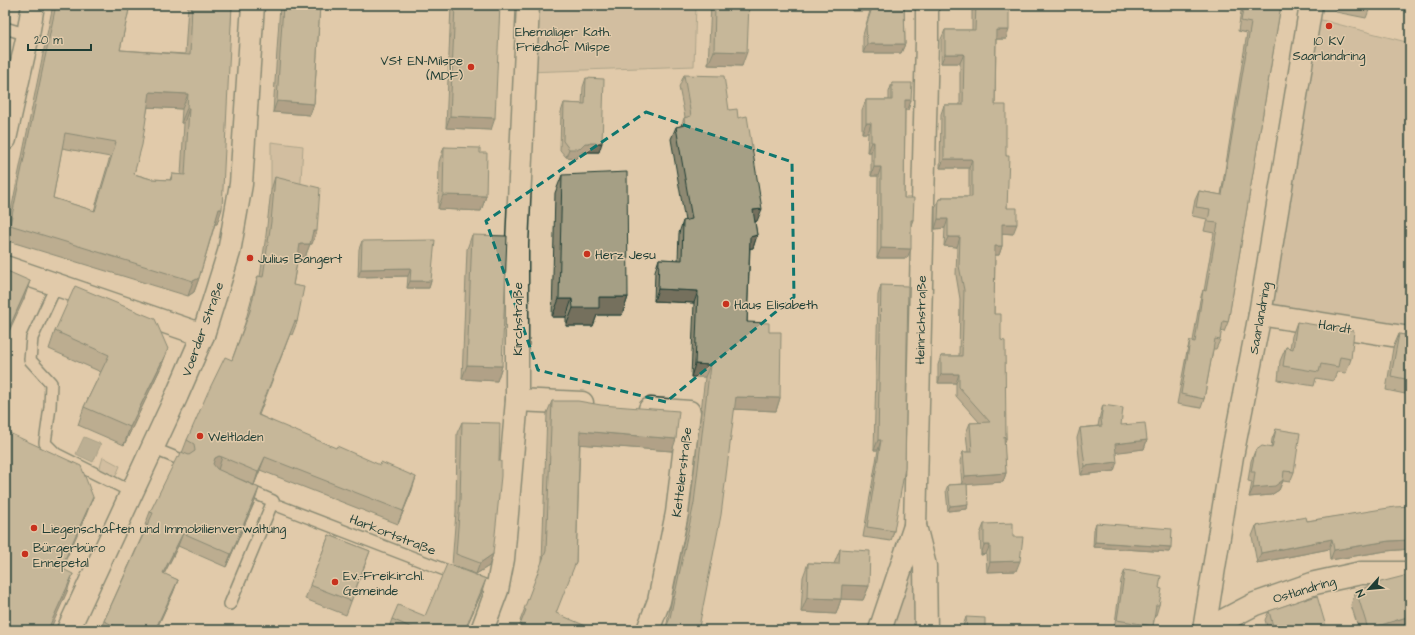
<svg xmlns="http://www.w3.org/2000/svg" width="1415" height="635" font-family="'Architects Daughter',sans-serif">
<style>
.green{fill:#beb095;stroke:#6e7664}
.water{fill:#8f8f79;stroke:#626e5d}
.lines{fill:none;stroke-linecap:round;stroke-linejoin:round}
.lane-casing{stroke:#1f3d34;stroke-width:14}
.street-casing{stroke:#1f3d34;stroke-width:25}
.lane{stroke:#e1caaa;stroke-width:11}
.street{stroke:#e1caaa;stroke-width:22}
.wall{fill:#8e8972;stroke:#1f3d34;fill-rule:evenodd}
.shaded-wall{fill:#746f5d;stroke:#1f3d34}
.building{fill:#a59f85;stroke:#1f3d34;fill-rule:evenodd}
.marked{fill:none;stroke:#0f766e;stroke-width:3;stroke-dasharray:8 5;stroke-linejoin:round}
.poi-dot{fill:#c8321e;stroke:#e1caaa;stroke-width:1.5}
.labels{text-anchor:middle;stroke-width:3;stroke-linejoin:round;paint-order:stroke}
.park-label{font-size:13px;fill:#274339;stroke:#e1caaa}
.poi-label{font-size:13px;fill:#1f3d34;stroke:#e1caaa;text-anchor:start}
.street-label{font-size:13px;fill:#1f3d34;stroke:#e1caaa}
</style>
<rect width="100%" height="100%" fill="#e1caaa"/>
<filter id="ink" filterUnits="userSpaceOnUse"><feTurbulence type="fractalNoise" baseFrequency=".025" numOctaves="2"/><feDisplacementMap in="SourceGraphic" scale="8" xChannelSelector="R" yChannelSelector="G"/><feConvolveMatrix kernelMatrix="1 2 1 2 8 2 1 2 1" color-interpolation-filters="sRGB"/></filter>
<g filter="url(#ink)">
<g class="green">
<polygon points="532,5 696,5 694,66 528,72"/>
<polygon points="1314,18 1410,43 1410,327 1271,304"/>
<polygon points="271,142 303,146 300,197 271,190"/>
<polygon points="103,457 120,466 114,480 99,471"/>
<polygon points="904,557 930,558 931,630 877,630"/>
</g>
<polygon class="water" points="84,437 101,444 93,462 76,454"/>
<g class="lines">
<defs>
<g id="lane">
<polyline points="5,28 28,35"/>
<polyline points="57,284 32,338 30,360 51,383 50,407 45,443 56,454 132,492"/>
<polyline points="152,448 184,461"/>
<polyline points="279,506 497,590"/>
<polyline points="230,604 273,501 243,488"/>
</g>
<g id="street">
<polyline points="5,139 28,35 33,5"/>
<polyline points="5,267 203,335"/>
<polyline points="1260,314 1410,338"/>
<polyline points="517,400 582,403"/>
<polyline points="915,526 925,566 926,630"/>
<polyline points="68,630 177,395 203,335 229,252 241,184 253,5"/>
<polyline points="482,630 497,590 503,559 517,400 517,244 528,5"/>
<polyline points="648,630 659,601 677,513 689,412 650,409"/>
<polyline points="880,630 915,526 927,41 927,5"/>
<polyline points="1204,630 1232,456 1260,314 1311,5"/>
<polyline points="1205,630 1255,604 1315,583 1361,573 1410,573"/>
</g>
</defs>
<use href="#lane" class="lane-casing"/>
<use href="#street" class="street-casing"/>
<use href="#lane" class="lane"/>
<use href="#street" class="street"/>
</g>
<g class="wall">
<path d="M 53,5 L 130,5 L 120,50 L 185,54 L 188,5 L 232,5 L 217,224 L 215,224 L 199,278 L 194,292 L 188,296 L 5,240 ZM 148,107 L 182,109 L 181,123 L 184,123 L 181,175 L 172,174 L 170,180 L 151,179 L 134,174 ZM 62,148 L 110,157 L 94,211 L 53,198 Z"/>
<polygon points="280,5 320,5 314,104 310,115 273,112"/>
<polygon points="451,5 500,5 491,130 446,128"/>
<polygon points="711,5 749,5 742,66 708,65"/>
<polygon points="852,5 904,5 905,44 901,53 863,53 863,35 870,11 852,11"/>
<polygon points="972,5 1009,5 1006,39 996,39 995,105 1006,156 1007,208 1013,234 1002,233 1002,246 999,255 995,255 994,314 1001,340 1006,439 1004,445 1006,473 1003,482 967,484 967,509 948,511 946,490 948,485 962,484 960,461 963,452 968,452 966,433 970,423 980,423 956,396 956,383 938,383 938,365 941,356 959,356 960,299 956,275 957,247 944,246 945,228 935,229 935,208 939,199 942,199 943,197 969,197 969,168 940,168 941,114 944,105 960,105 960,63 941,63 941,39 945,30 972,30"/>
<polygon points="1242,5 1281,5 1228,322 1224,332 1221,331 1220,340 1216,349 1213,349 1204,399 1201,408 1177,404 1187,351 1190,341 1193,341 1200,300 1203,290 1204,291 1214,233 1204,231 1207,219 1192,216 1195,200 1199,191 1221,195 1247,33 1238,31"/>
<polygon points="1337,5 1371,5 1366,18 1336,12"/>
<polygon points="684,75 729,110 757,221 755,222 757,235 753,248 750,248 747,322 769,332 780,398 776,411 734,409 698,630 666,628 689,515 705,377 691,377 694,303 654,301 655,271 659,259 678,260 679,233 683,221 685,221 671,139 676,127 681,126 684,118 685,117 679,87"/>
<polygon points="586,78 599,152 582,152 576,158 566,157 560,150 561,112 564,103 582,104 583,87"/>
<polygon points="892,83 911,100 908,110 905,110 904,198 913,220 911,225 907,258 877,258 878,176 871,176 871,152 867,152 868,133 862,133 862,110 866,100 889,100 889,92"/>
<polygon points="444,147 480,153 486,196 481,211 438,209 439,162"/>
<polygon points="562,175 628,297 622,315 597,315 593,326 566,326 566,317 552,317 555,193"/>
<polygon points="275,177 312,244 310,244 305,257 298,257 293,285 297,322 292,335 290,334 259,415 412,490 398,524 260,470 254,485 218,470 255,501 226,567 178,546 164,574 178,580 173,593 156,630 100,630 104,621 147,525 145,525 150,512 182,453 187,440 232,360 245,323 254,289 258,276 260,277 266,235 271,190"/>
<polygon points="472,235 502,366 497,381 462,379 467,249"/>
<polygon points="362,241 431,281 429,288 407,288 408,276 358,277 359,249"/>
<polygon points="881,285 894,531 891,541 863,537 878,450 874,450 878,295"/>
<polygon points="1297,322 1351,359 1346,373 1337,372 1333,381 1316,378 1314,386 1278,380 1280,361 1286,347 1290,348 1292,336"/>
<polygon points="55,331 168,349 161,367 124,445 78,425 84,407 101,372 49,349"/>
<polygon points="1399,334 1410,336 1410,395 1386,390 1393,348"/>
<polygon points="552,401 672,451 580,444 576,562 521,622 520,621 542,563 547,413"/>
<polygon points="1103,405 1121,425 1147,440 1144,449 1116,452 1114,471 1081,475 1077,438 1080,428 1098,426 1100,415"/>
<polygon points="462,422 493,554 489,566 476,574 452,565 456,512 457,433"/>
<polygon points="1276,429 1294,472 1290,482 1283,481 1279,490 1271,495 1249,497 1252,482 1248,481 1251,461 1255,451 1271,448 1272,439"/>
<polygon points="1410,506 1410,549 1386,551 1330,560 1329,549 1257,563 1252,536 1256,526 1307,521"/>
<polygon points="1096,523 1171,547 1169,552 1093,547 1094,529"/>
<polygon points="984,524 1013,537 1016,571 987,572 986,554 981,555 980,534"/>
<polygon points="329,535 370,551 346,615 305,599"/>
<polygon points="840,549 869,586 863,600 841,599 836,614 801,612 803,577 808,563 834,564"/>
<polygon points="1125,570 1159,588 1159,605 1156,615 1155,615 1153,626 1152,630 1114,630 1121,580"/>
<polygon points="1369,585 1407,630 1359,630 1351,605 1356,590 1369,587"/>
<polygon points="482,592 465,630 388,630 392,619 425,616"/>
<polygon points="1269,611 1327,630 1268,630 1265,620"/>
<polygon points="966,617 985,630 963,630 963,626"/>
</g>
<g class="shaded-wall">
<polygon points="854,5 872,5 870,11 852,11"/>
<polygon points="996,30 1009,30 1006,39 993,39"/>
<polygon points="867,44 905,44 901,53 863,53"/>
<polygon points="714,51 747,52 742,66 708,65"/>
<polygon points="945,54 964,54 960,63 941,63"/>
<polygon points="150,92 188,94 182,109 145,107"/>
<polygon points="905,100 911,100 908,110 902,110"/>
<polygon points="277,101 314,104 310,115 273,112"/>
<polygon points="187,108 189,108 184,123 181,123"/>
<polygon points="450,116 495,118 491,130 446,128"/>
<polygon points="866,123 871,123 868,133 862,133"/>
<polygon points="871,142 874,142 871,152 867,152"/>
<polygon points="585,143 602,143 599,152 582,152 576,158 566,157 569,149"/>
<polygon points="944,159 972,159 969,168 940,168"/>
<polygon points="874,167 881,167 878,176 871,176"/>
<polygon points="443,195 486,196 481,211 438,209"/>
<polygon points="219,209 222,209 217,224 214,224"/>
<polygon points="762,209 757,221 748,223 753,210"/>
<polygon points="938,219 948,219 945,228 935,229"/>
<polygon points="1002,224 1017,224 1013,234 999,233"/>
<polygon points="313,231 317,231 312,244 308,244"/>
<polygon points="757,235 753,248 746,249 750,237"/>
<polygon points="948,237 960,237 957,247 944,246"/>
<polygon points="300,244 310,244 305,257 295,256"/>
<polygon points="995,246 1002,246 999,255 992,255"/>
<polygon points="881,248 911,249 907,258 877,258"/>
<polygon points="411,268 408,276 358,277 361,269"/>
<polygon points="199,278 194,292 188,296 193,281"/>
<polygon points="30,281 24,299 5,340 5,337"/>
<polygon points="410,281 431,281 429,288 407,288"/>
<polygon points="658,289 698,291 694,303 654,301"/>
<polygon points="599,297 628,297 622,315 597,315 593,326 566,326 573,308"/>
<polygon points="559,299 572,299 566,317 552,317"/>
<polygon points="168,349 161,367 124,445 130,427"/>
<polygon points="695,364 710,365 705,377 691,377"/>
<polygon points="467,365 502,366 497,381 462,379"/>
<polygon points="941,374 959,374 956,383 938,383"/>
<polygon points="736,397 780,398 776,411 731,409"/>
<polygon points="580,431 676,439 672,451 576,444"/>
<polygon points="878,440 881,440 878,450 874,450"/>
<polygon points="1147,440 1144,449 1112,453 1115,444"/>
<polygon points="219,456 222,457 218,470 208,476 215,458"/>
<polygon points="265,457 260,470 254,485 258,472"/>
<polygon points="1117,462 1114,471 1081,475 1085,466"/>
<polygon points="1006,473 1003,482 962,485 965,476"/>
<polygon points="416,477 412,490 398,524 403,511"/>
<polygon points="1283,480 1279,490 1271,495 1249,497 1253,488"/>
<polygon points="259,488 255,501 226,567 231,554"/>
<polygon points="93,497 86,515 54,586 61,568"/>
<polygon points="968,504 967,509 948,511 950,506"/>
<polygon points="183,533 178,546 158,586 163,573"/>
<polygon points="1332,539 1329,549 1257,563 1261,553"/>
<polygon points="1410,540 1410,549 1386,551 1330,560 1334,550 1389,541"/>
<polygon points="1095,542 1171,547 1169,552 1093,547"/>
<polygon points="984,545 990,545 986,554 981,555"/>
<polygon points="493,554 489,566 476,574 480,563"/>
<polygon points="1020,561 1016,571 987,572 990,562"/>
<polygon points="73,574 67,592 50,630 43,630"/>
<polygon points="486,579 482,592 465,630"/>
<polygon points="178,580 173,593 156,630 155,630"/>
<polygon points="842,585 869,586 863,600 836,599"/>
<polygon points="807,598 841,599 836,614 801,612"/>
<polygon points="1410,616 1410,629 1407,630 1367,630 1368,629"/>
</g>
<g class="building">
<path d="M 56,5 L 130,5 L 120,50 L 190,55 L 192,5 L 232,5 L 222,209 L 219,209 L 199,278 L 193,281 L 10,225 ZM 150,92 L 188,94 L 187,108 L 189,108 L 185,175 L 172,174 L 171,180 L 151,179 L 134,174 L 142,145 ZM 65,133 L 116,142 L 95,211 L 53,198 Z"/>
<polygon points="283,5 320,5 314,104 277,101"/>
<polygon points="455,5 500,5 495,118 450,116"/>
<polygon points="715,5 749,5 747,52 714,51"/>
<polygon points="873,5 904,5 905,44 867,44 866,26"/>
<polygon points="976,5 1009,5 1009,30 996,30 995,105 1006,105 1006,156 1009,156 1007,208 1017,208 1017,224 1002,224 1002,246 995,246 994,314 1001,314 1001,340 1005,341 1006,439 1004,436 1006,473 965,476 963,452 972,452 970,423 990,422 959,387 959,374 941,374 941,356 962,356 964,290 959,266 960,237 948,237 948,219 938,219 939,199 943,199 943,197 972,197 972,159 944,159 944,105 963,105 964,54 945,54 945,30 975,30"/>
<polygon points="1244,5 1281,5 1230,311 1228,322 1223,321 1220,340 1215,339 1204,399 1181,394 1190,341 1195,342 1203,290 1206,291 1218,223 1208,222 1210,209 1196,207 1199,191 1222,195 1251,23 1241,21"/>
<polygon points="1349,5 1371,5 1370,9"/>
<polygon points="684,75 724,76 729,110 737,109 738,118 747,116 762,209 753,210 757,235 750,237 747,322 769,323 769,332 781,332 780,398 736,397 721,515 699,627 698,630 665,630 670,618 694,503 710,365 695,364 698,291 658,289 659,259 682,260 683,221 692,219 676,127 685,125 684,118 691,116"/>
<polygon points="586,78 604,79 602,143 585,143 579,149 569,149 563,141 564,103 585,104"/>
<polygon points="892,83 912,83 911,100 905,100 904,198 914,198 913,220 911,220 911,249 881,248 881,167 874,167 874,142 871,142 871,123 866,123 866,100 892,100"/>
<polygon points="444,147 480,148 480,153 487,153 486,196 443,195"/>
<polygon points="627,172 628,297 599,297 599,308 573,308 572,299 559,299 562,175"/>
<polygon points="275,177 320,188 317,231 313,231 310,244 300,244 293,285 304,287 297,322 295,321 258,415 336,448 337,446 380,465 381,462 416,477 403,511 265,457 258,472 222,457 219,456 215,458 213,464 217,469 259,488 231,554 183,533 163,573 178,580 155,630 124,630 104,621 153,513 150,512 177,457 179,458 181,452 189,455 195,451 194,444 187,440 208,392 225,357 232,360 250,311 258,276 263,277 271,222"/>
<polygon points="472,235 507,236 502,366 467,365"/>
<polygon points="435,240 431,281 410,281 411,268 361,269 362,241"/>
<polygon points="5,270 30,281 5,337"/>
<polygon points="881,285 908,286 905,468 894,531 867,527 881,440 878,440"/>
<polygon points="75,286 155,319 168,349 130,427 84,407 109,355 55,331"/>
<polygon points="1297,322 1354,331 1351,359 1340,357 1338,367 1321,364 1319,372 1283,366 1286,347 1293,349"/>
<polygon points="1399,334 1410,336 1410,380 1391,376"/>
<polygon points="552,401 578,401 601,405 679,411 676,439 580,431 576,562 556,613 595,630 518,630 526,610 524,609 546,551"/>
<polygon points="1103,405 1123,408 1121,425 1145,423 1147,440 1115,444 1117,462 1085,466 1080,428 1102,426 1101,419"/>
<polygon points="462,422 500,423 499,461 501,461 501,476 493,554 480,563 456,554 460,501"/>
<polygon points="1276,429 1300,433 1294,472 1284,471 1283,480 1275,486 1253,488 1255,472 1251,472 1255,451 1262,446 1272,448"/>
<polygon points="5,431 81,466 93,497 61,568 73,574 49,627 43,630 5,630"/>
<polygon points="967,484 968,504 950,506 948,485"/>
<polygon points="1410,506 1410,540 1389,541 1334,550 1332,539 1261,553 1256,526 1306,517 1307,521 1395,507"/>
<polygon points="1013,523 1013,537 1023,537 1020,561 990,562 990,545 984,545 984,524"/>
<polygon points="1096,523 1172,529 1171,547 1095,542"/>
<polygon points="329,535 370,551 351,601 310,585"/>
<polygon points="840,549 870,551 869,586 842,585 841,599 807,598 808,563 839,564"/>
<polygon points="447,564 486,579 465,630 417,630 392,619 398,605 425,616"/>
<polygon points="1125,570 1161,576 1159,588 1162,589 1159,605 1156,605 1153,626 1117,620"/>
<polygon points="1408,575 1410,583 1410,616 1368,629 1356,590 1370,586 1369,585"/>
<polygon points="1317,596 1327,630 1274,630 1269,611 1304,599 1304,600"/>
<polygon points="966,617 985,618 985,630 967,630"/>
</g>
</g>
<path d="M0 0H1415V635H0ZM 646,112 L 792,162 L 794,297 L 666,402 L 538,370 L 486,221 Z" fill="#e1caaa" fill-opacity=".55" fill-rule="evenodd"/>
<path class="marked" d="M 646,112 L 792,162 L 794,297 L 666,402 L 538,370 L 486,221 Z"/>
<g class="poi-dot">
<circle cx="1329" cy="26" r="4"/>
<circle cx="471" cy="67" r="4"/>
<circle cx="587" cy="254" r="4"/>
<circle cx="250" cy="258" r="4"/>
<circle cx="726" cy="304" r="4"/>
<circle cx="200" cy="436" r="4"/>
<circle cx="34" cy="528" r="4"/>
<circle cx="25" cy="554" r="4"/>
<circle cx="335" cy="582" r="4"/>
</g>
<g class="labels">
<g class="park-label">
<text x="563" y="36">Ehemaliger Kath.<tspan x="563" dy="15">Friedhof Milspe</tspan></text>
</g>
<g class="poi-label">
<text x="1329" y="45" text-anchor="middle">10 KV<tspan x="1329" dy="15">Saarlandring</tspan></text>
<text x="463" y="65" text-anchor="end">VSt EN-Milspe<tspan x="463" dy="15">(MDF)</tspan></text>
<text x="595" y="259">Herz Jesu</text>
<text x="258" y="263">Julius Bangert</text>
<text x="734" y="309">Haus Elisabeth</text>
<text x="208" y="441">Weltladen</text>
<text x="42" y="533">Liegenschaften und Immobilienverwaltung</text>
<text x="33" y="552">Bürgerbüro<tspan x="33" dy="15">Ennepetal</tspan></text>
<text x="343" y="580">Ev.-Freikirchl.<tspan x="343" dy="15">Gemeinde</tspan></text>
</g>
<g class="street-label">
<text transform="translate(1259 318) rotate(-80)" y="5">Saarlandring</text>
<text transform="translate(517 319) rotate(-90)" y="5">Kirchstraße</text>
<text transform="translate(920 320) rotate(-89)" y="5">Heinrichstraße</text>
<text transform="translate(1335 326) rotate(9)" y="5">Hardt</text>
<text transform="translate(202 329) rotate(-70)" y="5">Voerder Straße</text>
<text transform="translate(681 472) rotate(-83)" y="5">Kettelerstraße</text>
<text transform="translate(393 534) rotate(21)" y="5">Harkortstraße</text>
<text transform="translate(1304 589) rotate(-17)" y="5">Ostlandring</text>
</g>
</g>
<rect width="1415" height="635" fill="none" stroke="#e1caaa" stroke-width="20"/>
<rect x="10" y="10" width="1395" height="615" fill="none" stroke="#1f3d34" stroke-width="1.5" filter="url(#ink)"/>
<g transform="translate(1369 589) rotate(243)" stroke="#e1caaa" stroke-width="3" paint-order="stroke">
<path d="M0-3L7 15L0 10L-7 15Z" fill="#1f3d34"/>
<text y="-6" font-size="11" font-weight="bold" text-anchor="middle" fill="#1f3d34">N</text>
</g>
<path d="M28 44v6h63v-6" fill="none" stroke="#1f3d34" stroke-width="2"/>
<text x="34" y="44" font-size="12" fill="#1f3d34" stroke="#e1caaa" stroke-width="3" paint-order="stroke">20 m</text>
</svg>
